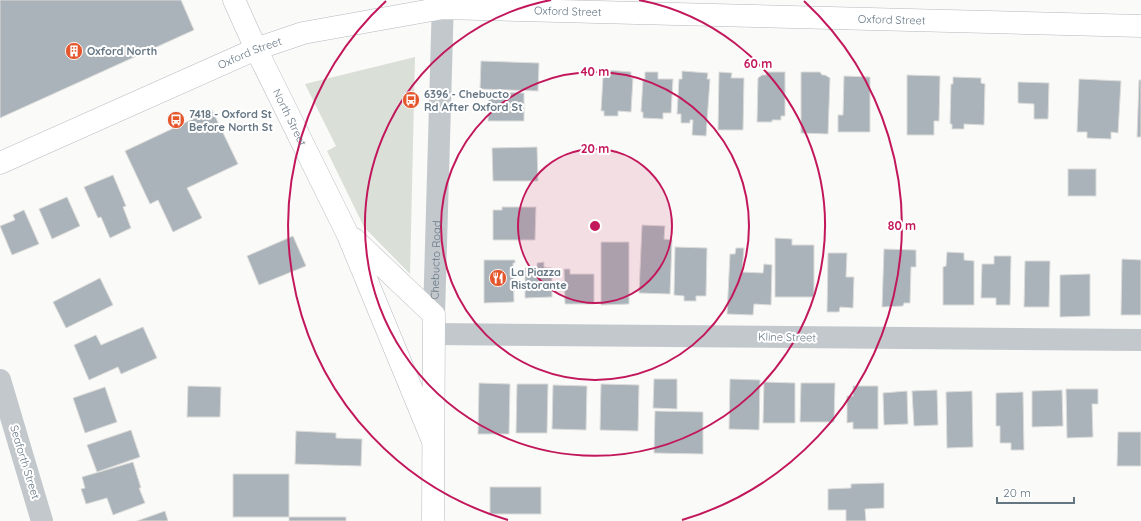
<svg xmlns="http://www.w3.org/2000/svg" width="1141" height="521" font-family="Quicksand,sans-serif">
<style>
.green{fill:#dadfd7}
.building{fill:#aab3b9;stroke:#dcdcda}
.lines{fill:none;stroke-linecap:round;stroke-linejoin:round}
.secondary-casing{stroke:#b3babf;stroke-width:23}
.primary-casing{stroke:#b5babe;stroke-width:23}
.minor{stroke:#c3c8cc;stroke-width:22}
.tertiary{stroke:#c3c8cc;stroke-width:22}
.secondary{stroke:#fff;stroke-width:22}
.primary{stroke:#fff;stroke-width:22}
.ring{fill:none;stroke:#c2185b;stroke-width:2}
.labels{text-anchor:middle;stroke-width:4;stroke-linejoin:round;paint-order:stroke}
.street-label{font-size:11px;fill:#657683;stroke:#fff}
.poi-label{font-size:11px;font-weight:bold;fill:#657683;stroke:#fff;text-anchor:start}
.centre{fill:#c2185b;stroke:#fff;stroke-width:2}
.ring-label{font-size:12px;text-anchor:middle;font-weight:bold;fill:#c2185b;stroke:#fff;stroke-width:4;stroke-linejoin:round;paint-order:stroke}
</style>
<rect width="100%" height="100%" fill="#fafaf8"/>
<polygon class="green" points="415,57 410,274 364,227 327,151 336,146 305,84"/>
<g class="building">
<polygon points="0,0 181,0 194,30 0,118"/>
<polygon points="481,61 539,63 538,91 480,89"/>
<polygon points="606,70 631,72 631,78 633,78 631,112 618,111 618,116 604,116 604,111 601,111 603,77"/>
<polygon points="682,71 708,73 707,79 710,79 706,136 692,135 693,120 690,120 690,123 681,123 681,114 677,114 679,79 682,79"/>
<polygon points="645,72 658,72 658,79 673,79 671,113 663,113 663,119 643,118 643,112 641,112 643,79 645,79"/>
<polygon points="719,72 732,73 731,78 744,78 743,130 718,130"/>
<polygon points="767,72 785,72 785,116 781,116 781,120 772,120 772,122 757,122 758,78 762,75 766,75"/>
<polygon points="801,72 820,72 822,75 825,75 830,78 828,134 801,133"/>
<polygon points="907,75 940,76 939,121 934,121 934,135 907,135"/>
<polygon points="844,76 870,77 870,132 838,132 838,115 843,115"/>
<polygon points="953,77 981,78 981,83 985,84 984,125 964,124 964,129 952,129 952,124 950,124 951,84 953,84"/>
<polygon points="1079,79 1121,81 1118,133 1111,132 1111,139 1087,138 1087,132 1077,132"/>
<polygon points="1139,80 1141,80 1141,137 1137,137"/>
<polygon points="1018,82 1049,83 1048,119 1034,119 1034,104 1018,103"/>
<polygon points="489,92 524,93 524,121 488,121"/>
<polygon points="212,110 238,164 187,188 202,218 173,232 158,200 150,204 125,151"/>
<polygon points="537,147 538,181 493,181 492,148"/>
<rect x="1068" y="169" width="28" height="27"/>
<polygon points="113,175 126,206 123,207 131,228 110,238 101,217 98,218 84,187"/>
<polygon points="67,197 80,226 52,239 39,209"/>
<polygon points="502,207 536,207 535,240 493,240 493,210 502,210"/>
<polygon points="24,210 39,244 12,255 0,226 15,220 13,215"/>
<polygon points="642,225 665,226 664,239 672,240 670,294 639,293"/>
<polygon points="293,236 306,266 259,285 247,256"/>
<polygon points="775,238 792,239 792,245 814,245 814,297 775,297"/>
<polygon points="601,242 629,242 629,304 601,305"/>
<polygon points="675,247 707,248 706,296 696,296 696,301 684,301 684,296 674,295"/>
<polygon points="736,248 744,248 742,272 763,273 764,264 772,265 771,305 754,304 753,315 727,314 730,254 735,254"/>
<polygon points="884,249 916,250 916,267 911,267 910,303 904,303 903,306 882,307"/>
<polygon points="947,252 964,253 964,260 974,261 974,305 943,305 943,267 946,266"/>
<polygon points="828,253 847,253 846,277 854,277 853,308 840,307 839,312 827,312"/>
<polygon points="994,256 1011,256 1010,305 996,305 996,298 981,298 982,264 994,264"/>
<polygon points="1122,259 1141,260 1141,315 1121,315"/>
<polygon points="484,260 515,260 515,263 513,263 514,302 484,303"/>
<polygon points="1025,261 1050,261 1049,307 1024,307"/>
<polygon points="544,262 544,267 552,268 552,297 525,298 525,268 537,268 537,263"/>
<polygon points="564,269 570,269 570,274 594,274 594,304 565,304"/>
<polygon points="1090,274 1090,316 1060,317 1060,275"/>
<polygon points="100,278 113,305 66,328 53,302"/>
<polygon points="143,327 157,358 121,374 118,367 89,380 74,345 96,335 101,345"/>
<polygon points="654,379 677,379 677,409 653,408"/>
<polygon points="730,379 760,380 759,430 729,429"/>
<polygon points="764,382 795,383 795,423 763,423"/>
<polygon points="479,383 510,384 509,434 478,434"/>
<polygon points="801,383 835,383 834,422 800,422"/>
<polygon points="517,384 548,384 547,433 516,433"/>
<polygon points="601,384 639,385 638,431 600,430"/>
<polygon points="553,385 587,386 586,430 552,429"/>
<polygon points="188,386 221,387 220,417 187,417"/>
<polygon points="853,386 878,386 878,429 853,429 853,422 847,423 847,396 853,396"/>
<polygon points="105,387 117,422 85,433 73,398"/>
<polygon points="1066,389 1098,389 1098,404 1092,404 1093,437 1067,438"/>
<polygon points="937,390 938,425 914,426 912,391"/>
<polygon points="1062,390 1063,426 1032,427 1032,391"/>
<polygon points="907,391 908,424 884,425 883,393"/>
<polygon points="972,391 973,447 947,448 946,392"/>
<polygon points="1023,392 1024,450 1011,450 1011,443 1000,443 1000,426 996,426 996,393"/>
<polygon points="655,411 703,412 703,454 654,453"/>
<polygon points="131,430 140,457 97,472 87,445"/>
<polygon points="296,431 336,433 336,438 362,439 361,466 295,464"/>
<polygon points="1118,432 1141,432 1141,466 1117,466"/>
<polygon points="133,462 141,488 139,488 145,503 113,515 107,498 86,504 81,489 85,488 82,477"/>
<rect x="233" y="474" width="56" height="43"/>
<polygon points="884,483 884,508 865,509 866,521 846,521 846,510 828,510 828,489 851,488 851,484"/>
<rect x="490" y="487" width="51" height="27"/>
<polygon points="165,511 168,521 137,521"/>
<rect x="289" y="517" width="57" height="4"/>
</g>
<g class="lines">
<defs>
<g id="secondary">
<path id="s2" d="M 0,163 L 256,49 L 303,33 L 443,8 L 1141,26"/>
</g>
<g id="primary">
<path id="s3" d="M 234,0 L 256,49 L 348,235 L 433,441"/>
<polyline points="354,239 434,315 433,521"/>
</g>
</defs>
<use href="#secondary" class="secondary-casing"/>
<use href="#primary" class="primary-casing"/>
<g class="minor">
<polyline points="434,334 1141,340"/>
<polyline points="0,380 42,521"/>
</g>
<path class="tertiary" id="s1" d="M 434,315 L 443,0"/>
<use href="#secondary" class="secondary"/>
<use href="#primary" class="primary"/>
</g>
<circle cx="595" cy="226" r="77" fill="#c2185b" fill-opacity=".12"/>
<g class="ring">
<circle cx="595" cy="226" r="77"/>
<circle cx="595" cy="226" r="154"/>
<path d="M639 0A230 230 0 1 1 551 0"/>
<path d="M508 520A307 307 0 0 1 386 1M804 1A307 307 0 0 1 682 520"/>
</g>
<defs>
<symbol id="building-disc" viewBox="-11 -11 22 22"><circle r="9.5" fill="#e4572e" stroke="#fff"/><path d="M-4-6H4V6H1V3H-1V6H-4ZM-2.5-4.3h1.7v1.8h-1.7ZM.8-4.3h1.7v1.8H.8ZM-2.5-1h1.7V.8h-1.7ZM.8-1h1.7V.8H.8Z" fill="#fff"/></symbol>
<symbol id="bus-disc" viewBox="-11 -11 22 22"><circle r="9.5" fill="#e4572e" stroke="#fff"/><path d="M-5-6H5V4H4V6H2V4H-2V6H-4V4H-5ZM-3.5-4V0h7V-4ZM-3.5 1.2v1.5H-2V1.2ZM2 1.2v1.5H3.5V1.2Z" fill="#fff"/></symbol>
<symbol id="restaurant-disc" viewBox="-11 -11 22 22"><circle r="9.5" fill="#e4572e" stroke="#fff"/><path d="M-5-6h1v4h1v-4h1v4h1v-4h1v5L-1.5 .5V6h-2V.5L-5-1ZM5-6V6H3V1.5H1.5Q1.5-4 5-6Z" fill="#fff"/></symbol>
</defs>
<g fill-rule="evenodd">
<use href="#building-disc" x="64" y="41" width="20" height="20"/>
<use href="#bus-disc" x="401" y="90" width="20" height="20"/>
<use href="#bus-disc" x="166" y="110" width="20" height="20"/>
<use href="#restaurant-disc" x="488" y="268" width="20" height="20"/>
</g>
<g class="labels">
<g class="street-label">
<text dy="4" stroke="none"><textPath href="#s2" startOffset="597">Oxford Street</textPath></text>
<text dy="4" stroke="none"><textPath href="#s2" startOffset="921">Oxford Street</textPath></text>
<text dy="4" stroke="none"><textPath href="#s2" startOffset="273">Oxford Street</textPath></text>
<text dy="4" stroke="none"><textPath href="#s3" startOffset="130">North Street</textPath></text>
<text dy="4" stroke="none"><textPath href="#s1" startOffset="55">Chebucto Road</textPath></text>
<text transform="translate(787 337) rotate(1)" y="4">Kline Street</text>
<text transform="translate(25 462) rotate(73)" y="4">Seaforth Street</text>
</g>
<g class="poi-label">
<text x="87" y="55">Oxford North</text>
<text x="424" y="98">6396 - Chebucto<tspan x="424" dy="13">Rd After Oxford St</tspan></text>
<text x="189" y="118">7418 - Oxford St<tspan x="189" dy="13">Before North St</tspan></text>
<text x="511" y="276">La Piazza<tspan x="511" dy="13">Ristorante</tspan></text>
</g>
</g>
<circle cx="595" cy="226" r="6" class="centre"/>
<g class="ring-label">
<text x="758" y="68">60 m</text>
<text x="595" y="76">40 m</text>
<text x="595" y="153">20 m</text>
<text x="902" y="230">80 m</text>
</g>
<path d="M997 497v6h77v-6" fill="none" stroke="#657683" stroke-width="2"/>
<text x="1003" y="497" font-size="12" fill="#657683" stroke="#ffffff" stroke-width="3" paint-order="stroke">20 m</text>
</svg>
